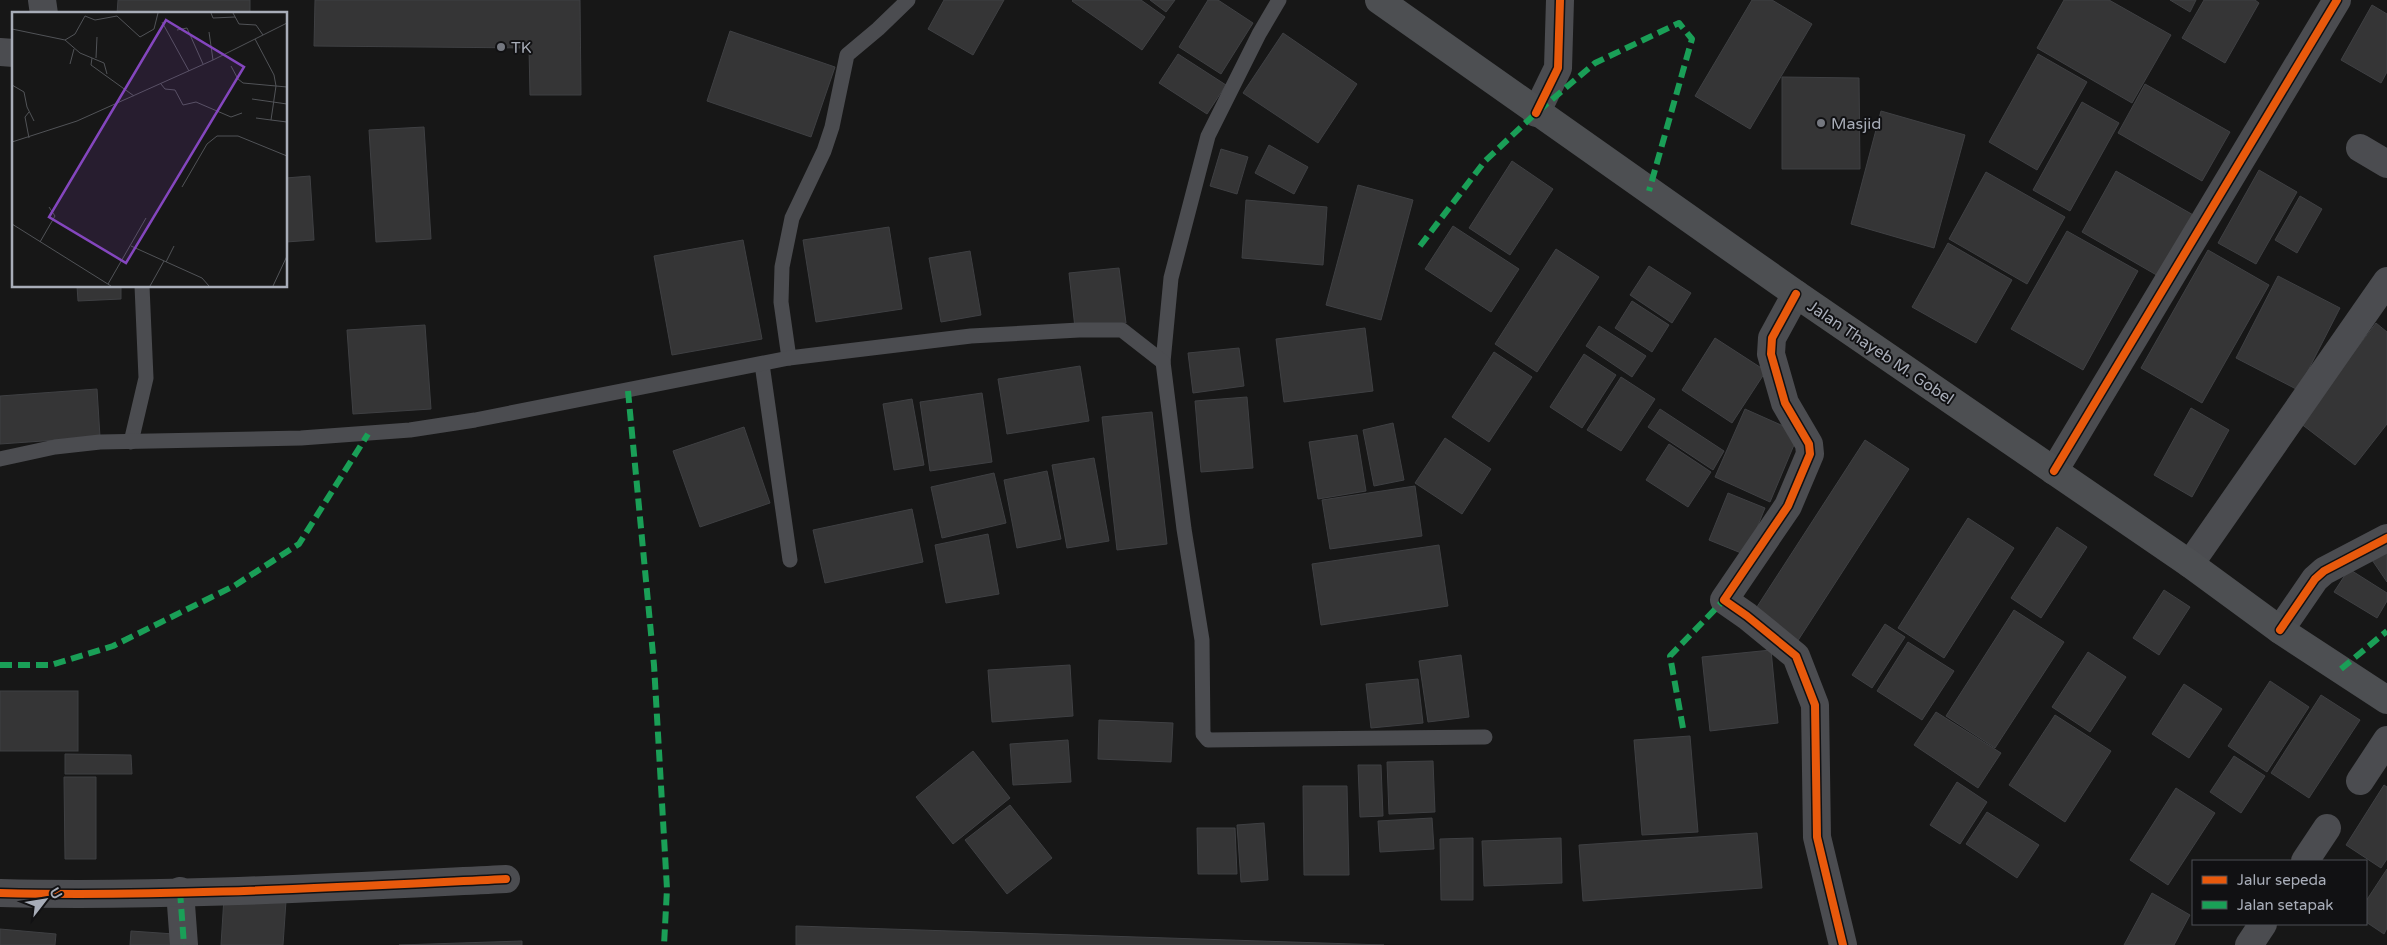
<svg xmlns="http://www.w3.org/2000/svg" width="2387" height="945" font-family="'Varela Round',sans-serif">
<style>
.building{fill:#353536;stroke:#3f4043}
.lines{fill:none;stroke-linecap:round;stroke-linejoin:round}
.lane{stroke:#4b4c50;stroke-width:15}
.street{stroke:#4b4c50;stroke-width:28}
.primary{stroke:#4d4f52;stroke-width:28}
.quiet{stroke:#1a9f57;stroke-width:6;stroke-dasharray:12 6;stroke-linecap:butt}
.cycleway-casing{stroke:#111113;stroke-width:11}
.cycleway{stroke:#e8590c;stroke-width:8}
.poi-dot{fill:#757880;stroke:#111113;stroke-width:2}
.labels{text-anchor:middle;stroke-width:4;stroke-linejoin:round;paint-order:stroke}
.poi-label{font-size:16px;fill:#a8adb8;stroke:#111113;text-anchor:start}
.street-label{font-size:16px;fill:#a8adb8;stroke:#111113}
.inset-road{fill:none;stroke:#515357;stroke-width:1}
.view{fill:#8446be;fill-opacity:0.15;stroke:#8446be;stroke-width:2.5}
.inset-edge{fill:none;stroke:#a8adb8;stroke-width:2.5}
</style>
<rect width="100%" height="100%" fill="#171717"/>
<g class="building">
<polygon points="118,0 250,0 250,14 117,14"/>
<polygon points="315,0 580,0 581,95 530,95 529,48 314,46"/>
<polygon points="944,0 1004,0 973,55 928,29"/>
<polygon points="1073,0 1141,0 1165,17 1142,50 1072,1"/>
<polygon points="1150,0 1175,0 1166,12"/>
<polygon points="1208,0 1218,0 1253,23 1221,74 1179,47"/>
<polygon points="1752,0 1772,0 1812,24 1750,129 1695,96"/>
<polygon points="2064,0 2109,0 2171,35 2132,103 2037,48"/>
<polygon points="2170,0 2196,0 2190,12"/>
<polygon points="2204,0 2255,0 2259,3 2225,63 2182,38"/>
<polygon points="2372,5 2387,14 2387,72 2381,83 2341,60"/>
<polygon points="730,31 835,67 811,137 707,101"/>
<polygon points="1283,33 1357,84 1318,143 1243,93"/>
<polygon points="1178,54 1226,85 1207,114 1159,83"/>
<polygon points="2038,54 2087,82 2037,170 1989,142"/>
<polygon points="1782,77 1859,78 1860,169 1782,169"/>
<polygon points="2145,84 2230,132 2202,181 2118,133"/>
<polygon points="2082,102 2119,123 2070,211 2033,190"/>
<polygon points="1881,111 1965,135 1934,248 1851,224"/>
<polygon points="424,127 431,239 376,242 369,130"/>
<polygon points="1269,145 1308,167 1294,194 1255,173"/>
<polygon points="1221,149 1248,157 1237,194 1210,186"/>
<polygon points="1512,161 1553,189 1510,255 1469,228"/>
<polygon points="2259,170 2297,192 2256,264 2218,243"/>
<polygon points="2116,171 2195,216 2160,277 2082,232"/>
<polygon points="1986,172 2065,217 2027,284 1949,239"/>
<polygon points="310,176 314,240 286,242 286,178"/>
<polygon points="1358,185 1413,200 1381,320 1326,305"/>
<polygon points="2300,196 2322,209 2297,253 2275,240"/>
<polygon points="1246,200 1327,207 1323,265 1242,258"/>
<polygon points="1453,226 1519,269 1491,312 1425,269"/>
<polygon points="889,227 902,309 816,322 803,240"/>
<polygon points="2067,231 2138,271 2083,370 2011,329"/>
<polygon points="743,240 762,339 672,355 654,256"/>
<polygon points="1948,243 2012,280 1976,343 1912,307"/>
<polygon points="1556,249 1599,277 1537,372 1495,344"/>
<polygon points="2208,250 2269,285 2202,403 2141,368"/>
<polygon points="970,251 981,315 941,322 929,258"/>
<polygon points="1649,266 1691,293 1672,323 1630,295"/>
<polygon points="1119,268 1126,323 1075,328 1069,273"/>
<polygon points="2278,276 2340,308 2298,390 2236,358"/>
<polygon points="77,286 121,286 121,299 78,301"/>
<polygon points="1632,301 1669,325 1652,352 1615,328"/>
<polygon points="2376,323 2387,332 2387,424 2355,465 2300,423"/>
<polygon points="425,325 431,409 353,414 347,330"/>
<polygon points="1599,326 1646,356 1632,377 1586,346"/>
<polygon points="1365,328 1373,391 1284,402 1276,339"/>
<polygon points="1715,338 1766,371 1732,423 1682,390"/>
<polygon points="1239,348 1244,386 1193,393 1188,353"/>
<polygon points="1494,352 1532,377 1489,442 1452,417"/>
<polygon points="1584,354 1616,375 1582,428 1550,407"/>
<polygon points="1080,366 1089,421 1007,434 998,379"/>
<polygon points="1621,377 1655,399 1621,451 1587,430"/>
<polygon points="97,389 100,437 0,444 0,396"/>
<polygon points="982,393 992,462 930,471 920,402"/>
<polygon points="1247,397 1253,468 1201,472 1195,401"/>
<polygon points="912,399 924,465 894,470 883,404"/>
<polygon points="2191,408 2229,430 2192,497 2154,475"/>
<polygon points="1660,409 1724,451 1713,470 1648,427"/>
<polygon points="1745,409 1799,433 1770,502 1715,477"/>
<polygon points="1152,412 1167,544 1117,550 1102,417"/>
<polygon points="1393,423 1404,480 1374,486 1363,430"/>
<polygon points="744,427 770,503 700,527 673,451"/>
<polygon points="1357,435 1366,491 1318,499 1309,442"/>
<polygon points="1445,438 1491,469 1462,514 1415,483"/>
<polygon points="1865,440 1909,469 1797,642 1753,613"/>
<polygon points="1669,444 1711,472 1688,507 1646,480"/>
<polygon points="1094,458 1109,541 1067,548 1052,465"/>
<polygon points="1047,471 1061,539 1017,548 1004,480"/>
<polygon points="994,473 1006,523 942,538 931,487"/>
<polygon points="1415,486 1422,536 1330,549 1322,500"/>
<polygon points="1728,493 1765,508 1746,555 1709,540"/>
<polygon points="912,509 923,562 825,583 813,530"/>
<polygon points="1968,518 2014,548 1944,658 1898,628"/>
<polygon points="2057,527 2087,547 2041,618 2011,598"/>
<polygon points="988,534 999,594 946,603 935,545"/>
<polygon points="1439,545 1448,606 1321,625 1312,564"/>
<polygon points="2387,546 2387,582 2370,557"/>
<polygon points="2349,569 2387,593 2387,601 2377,618 2334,592"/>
<polygon points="2164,590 2190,607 2159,655 2133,638"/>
<polygon points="2014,610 2064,642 1995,748 1946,716"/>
<polygon points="1885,624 1905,637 1872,688 1852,675"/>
<polygon points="1908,642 1954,671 1922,720 1877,691"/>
<polygon points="1771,650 1778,723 1710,731 1702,657"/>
<polygon points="2088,652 2126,677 2090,732 2052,707"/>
<polygon points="1461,655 1469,717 1428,722 1419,661"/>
<polygon points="1070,665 1073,716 992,722 988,670"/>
<polygon points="1418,679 1423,723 1371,728 1366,684"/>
<polygon points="2270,681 2309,707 2267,772 2228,746"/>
<polygon points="2184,684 2222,709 2189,758 2152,734"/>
<rect x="0" y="691" width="78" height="60"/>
<polygon points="2321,695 2360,720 2309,798 2271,773"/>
<polygon points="1936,712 2001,753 1978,788 1914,745"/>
<polygon points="2055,715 2111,751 2065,822 2009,785"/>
<polygon points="1099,720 1173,723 1171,762 1098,759"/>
<polygon points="1690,736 1698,832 1642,835 1634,740"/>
<polygon points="1068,740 1071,782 1013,785 1010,744"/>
<polygon points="973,751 1010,798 953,844 916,797"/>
<polygon points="65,754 131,755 132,774 65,774"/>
<polygon points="2234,756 2265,776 2241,813 2210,792"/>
<polygon points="1433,761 1435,812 1389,814 1387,762"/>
<polygon points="1358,765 1381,765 1383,816 1360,817"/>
<polygon points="64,777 96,777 96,859 65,859"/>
<polygon points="1957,782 1987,802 1960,844 1930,825"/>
<polygon points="2384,785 2387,787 2387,859 2381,868 2346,845"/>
<polygon points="1303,786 1347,786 1349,875 1304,875"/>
<polygon points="2176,788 2215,813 2168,885 2130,860"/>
<polygon points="1010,805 1052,858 1007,894 965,840"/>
<polygon points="1987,812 2039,845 2017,878 1966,844"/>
<polygon points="1432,818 1434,849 1380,852 1378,821"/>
<polygon points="1264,823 1268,880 1241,882 1237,825"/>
<polygon points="1197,828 1235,828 1237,874 1198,874"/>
<polygon points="1757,833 1762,888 1583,901 1579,845"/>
<polygon points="1473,838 1473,900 1441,900 1440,839"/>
<polygon points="1561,838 1562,883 1484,886 1482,841"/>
<polygon points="2387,869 2387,928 2384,934 2366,922 2366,901"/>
<polygon points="2152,893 2190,915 2174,945 2124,945"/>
<polygon points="224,897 286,901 283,945 221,945"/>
<polygon points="796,926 1384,945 796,945"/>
<polygon points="0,929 56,934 55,945 0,945"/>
<polygon points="131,931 174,934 173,945 130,945"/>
<polygon points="522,941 522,945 399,945"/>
</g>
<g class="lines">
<g class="lane">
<polyline points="789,358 781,302 782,267 792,218 824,151 832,127 847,55 878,29 908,0"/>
<polyline points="1163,362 1171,278 1208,136 1259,34 1279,0"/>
<polyline points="762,364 790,560"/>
<polyline points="131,442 146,378 142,286"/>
<polyline points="0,459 55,447 100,442 301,438 410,430 475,420 789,358 971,336 1079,330 1122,330 1163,362 1184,529 1202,640 1203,734 1208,740 1485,737"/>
</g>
<g class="street">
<polyline points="42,0 44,14"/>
<polyline points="0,52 14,53"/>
<polyline points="1536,113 1558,68 1560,0"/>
<polyline points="2360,148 2387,164"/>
<polyline points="1796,294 1772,338 1771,354 1785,403 1809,444 1810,454 1788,506 1724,600 1747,616 1796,656 1815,705 1817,837 1843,945"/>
<polyline points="2054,471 2337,0"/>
<polyline points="2190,564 2387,281"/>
<polyline points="2280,630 2315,579 2324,571 2387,538"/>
<polyline points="2360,781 2387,740"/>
<polyline points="2305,861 2327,828"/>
<polyline points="180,891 184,945"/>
<path d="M 0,893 C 169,897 338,887 506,879"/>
<polyline points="2249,945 2263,924"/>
</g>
<polyline class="primary" points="1379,0 1796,294 2190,564 2280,630 2387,700"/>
<g class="quiet">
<polyline points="1420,246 1485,161 1536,113 1595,63 1679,23 1692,39 1649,191"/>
<polyline points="628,391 654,665 667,889 664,945"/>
<polyline points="0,665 51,665 113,646 234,586 299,544 368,434"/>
<polyline points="2341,669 2387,631"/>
<polyline points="1683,728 1670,656 1724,600"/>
<polyline points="180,891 184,945"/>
</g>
<defs>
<g id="cycleway">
<polyline points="1536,113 1558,68 1560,0"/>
<polyline points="1796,294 1772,338 1771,354 1785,403 1809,444 1810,454 1788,506 1724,600 1747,616 1796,656 1815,705 1817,837 1843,945"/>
<polyline points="2054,471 2337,0"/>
<polyline points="2280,630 2315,579 2324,571 2387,538"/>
<path d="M 0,893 C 169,897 338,887 506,879"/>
</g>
</defs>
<use href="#cycleway" class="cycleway-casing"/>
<use href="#cycleway" class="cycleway"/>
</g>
<g class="poi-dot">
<circle cx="501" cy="47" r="5"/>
<circle cx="1821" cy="123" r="5"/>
</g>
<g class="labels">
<g class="poi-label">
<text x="511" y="53">TK</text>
<text x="1831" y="129">Masjid</text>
</g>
<g class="street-label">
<text transform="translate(1881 352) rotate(34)" y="6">Jalan Thayeb M. Gobel</text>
</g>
</g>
<g transform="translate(12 12)">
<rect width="275" height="275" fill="#171717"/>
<path class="inset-road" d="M 199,1 L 201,6 L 223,5M 221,1 L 227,12 L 244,13 L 251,23M 150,10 L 177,59M 0,17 L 53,28 L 68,41 L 92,51 L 95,62M 165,18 L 175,16 L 191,52M 197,20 L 201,48M 243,27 L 262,63 L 264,74 L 259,108 L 244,106M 53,28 L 63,22 L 73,4 L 83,8 L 105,4 L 128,25 L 142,17 L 146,1M 80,46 L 79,53 L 122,84M 84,46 L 85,25M 58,52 L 62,37M 219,54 L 226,67 L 231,71 L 275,75M 149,72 L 153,77 L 163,78 L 171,93 L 184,90 L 219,105 L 230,101M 0,73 L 12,80 L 15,95 L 22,109M 240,87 L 275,92M 259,108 L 275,110M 17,126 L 13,105 L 17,100M 0,130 L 65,109 L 201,48 L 275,11M 170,175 L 195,132 L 205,124 L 226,124 L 275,144M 0,212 L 99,274M 28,230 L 43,204 L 37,195M 119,234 L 190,266 L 197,274M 154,250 L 162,234M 96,272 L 134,206M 138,274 L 152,249M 261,274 L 275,244"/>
<path class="view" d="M 154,8 L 232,55 L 114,251 L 37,205 Z"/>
<rect width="275" height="275" class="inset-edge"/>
</g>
<rect x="2192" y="860" width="175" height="65" fill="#111113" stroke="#4d4f55"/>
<rect x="2202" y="876" width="25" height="8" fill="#e8590c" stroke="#4d4f55"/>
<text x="2237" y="885" font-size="15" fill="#a8adb8">Jalur sepeda</text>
<rect x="2202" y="901" width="25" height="8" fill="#1a9f57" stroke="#4d4f55"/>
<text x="2237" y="910" font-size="15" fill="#a8adb8">Jalan setapak</text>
<g transform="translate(45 900) rotate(59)" stroke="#111113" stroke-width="4" paint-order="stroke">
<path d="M0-4L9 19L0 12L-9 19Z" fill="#a8adb8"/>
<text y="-8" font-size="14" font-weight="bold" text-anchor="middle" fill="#a8adb8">U</text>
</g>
</svg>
